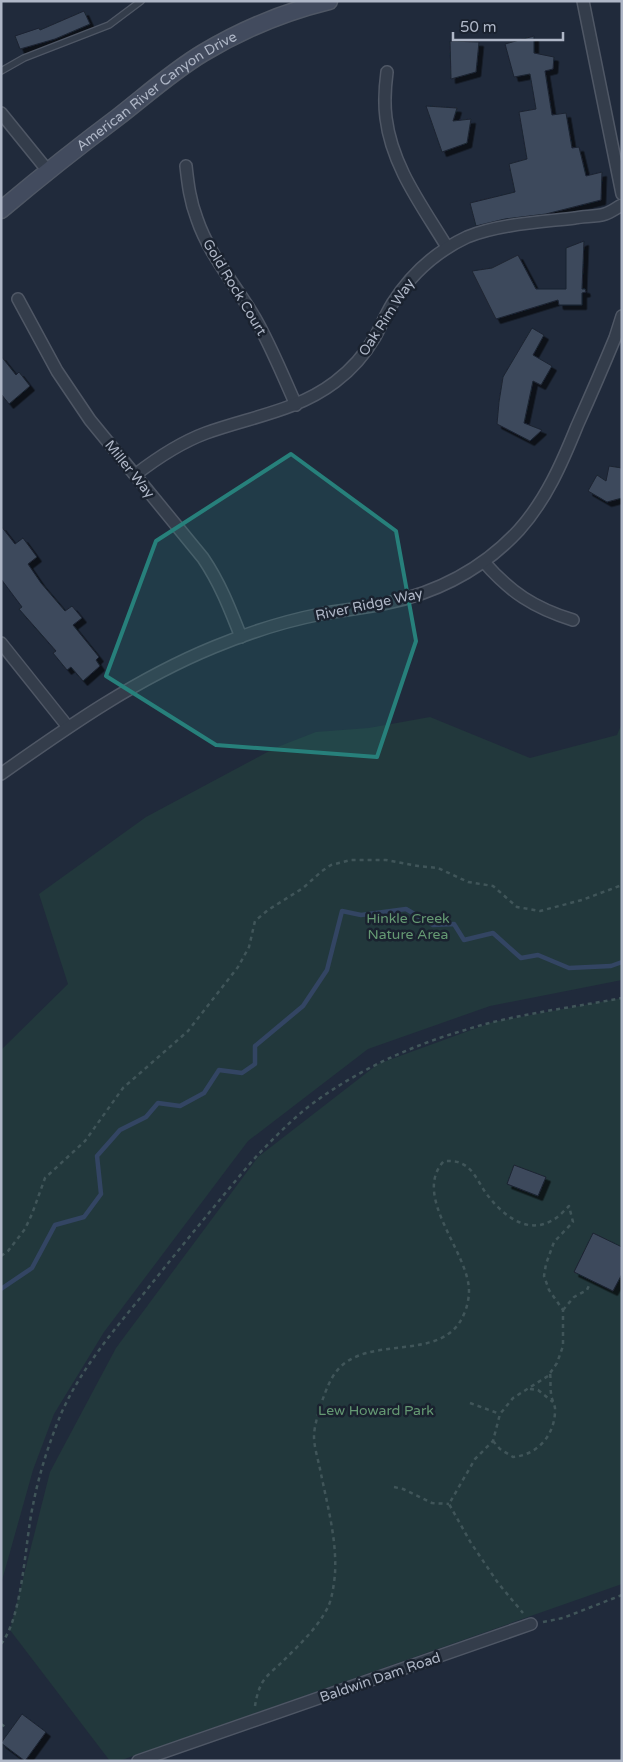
<svg xmlns="http://www.w3.org/2000/svg" width="623" height="1762" font-family="'Varela Round',sans-serif">
<style>
.green{fill:#22383c}
.lines{fill:none;stroke-linecap:round;stroke-linejoin:round}
.stream{stroke:#334563;stroke-width:4.5}
.building{fill:#3c485b;stroke:#1c2431;filter:url(#shadow)}
.lane-casing{stroke:#4f5765;stroke-width:8}
.street-casing{stroke:#4f5765;stroke-width:14}
.secondary-casing{stroke:#4f5765;stroke-width:19}
.path{stroke:#405559;stroke-width:2.5;stroke-dasharray:4 4;stroke-linecap:butt}
.lane{stroke:#343d4b;stroke-width:5.5}
.street{stroke:#343d4b;stroke-width:11}
.secondary{stroke:#424b5e;stroke-width:16}
.marked{fill:#27807b;fill-opacity:0.2;stroke:#27807b;stroke-width:4;stroke-linejoin:round}
.labels{text-anchor:middle;stroke-width:5;stroke-linejoin:round;paint-order:stroke}
.street-label{font-size:14px;fill:#afb7c7;stroke:#1a222f}
.park-label{font-size:14px;fill:#659973;stroke:#1a222f}
</style>
<defs>
<filter id="shadow"><feDropShadow dx="4.5" dy="4.5" stdDeviation="0" flood-color="#0009"/></filter>
</defs>
<rect width="100%" height="100%" fill="#202a3b"/>
<g class="green">
<polygon points="430,717 530,758 617,735 622,723 622,980 490,1006 368,1049 248,1141 104,1332 54,1414 33,1470 1,1584 1,1050 68,984 39,894 146,817 275,748 316,732 369,728"/>
<polygon points="622,998 622,1584 119,1761 110,1761 10,1630 50,1472 116,1348 258,1157 378,1064 493,1022"/>
</g>
<g class="lines">
<polyline class="stream" points="1,1289 32,1268 55,1225 84,1217 101,1194 97,1156 120,1130 146,1117 158,1103 180,1106 204,1093 219,1070 242,1073 255,1064 255,1046 303,1006 327,970 342,911 361,915 406,909 433,925 454,924 464,940 493,933 521,958 538,955 569,968 611,966 622,962"/>
</g>
<g class="building">
<polygon points="84,11 90,24 55,39 20,49 15,36 39,28 40,30"/>
<polygon points="534,36 534,53 554,57 553,69 545,71 552,115 566,113 572,148 579,147 586,176 602,172 601,200 546,214 505,219 476,226 470,203 515,192 509,164 527,159 519,112 536,109 530,74 514,77 505,44"/>
<polygon points="450,41 479,42 476,72 451,79"/>
<polygon points="426,106 457,108 453,121 471,119 467,143 442,152"/>
<polygon points="584,241 582,289 585,289 586,292 582,293 582,305 559,305 558,300 496,319 472,271 492,268 518,255 536,289 566,289 566,248"/>
<polygon points="532,328 544,335 533,355 552,366 541,385 533,381 524,423 542,430 530,441 497,424 499,402 503,377"/>
<polygon points="1,356 16,375 19,372 30,386 9,404 1,394"/>
<polygon points="609,466 622,468 622,498 607,502 588,491 597,475 606,481"/>
<polygon points="1,526 15,544 23,538 37,557 28,564 41,583 65,611 72,606 82,618 73,625 99,657 96,660 100,666 83,681 71,667 67,670 53,653 56,651 19,609 22,607 1,579"/>
<polygon points="514,1165 546,1177 538,1196 507,1184"/>
<polygon points="593,1233 622,1247 622,1274 613,1291 574,1272"/>
<polygon points="22,1714 46,1732 25,1761 1,1743"/>
</g>
<g class="lines">
<defs>
<polyline id="lane" points="1,71 24,58 109,25 141,1"/>
<g id="street">
<polyline points="583,1 622,194"/>
<path d="M 387,72 C 385,87 384,103 386,118 C 392,167 423,207 447,247"/>
<polyline points="1,113 48,171"/>
<path d="M 186,166 C 188,184 190,201 197,219 C 209,255 236,285 255,318 C 271,346 283,376 296,405"/>
<path d="M 18,299 L 57,371 L 90,420 L 203,558 C 220,583 230,609 241,637"/>
<path d="M 135,475 C 157,458 179,443 206,433 C 250,417 297,411 335,382 C 351,370 365,354 375,337 C 381,326 386,314 392,304 C 411,274 435,252 467,237 C 499,224 541,222 575,218 C 584,216 596,217 605,214 C 611,212 616,208 622,205"/>
<path d="M 484,562 C 510,592 534,608 573,620"/>
<polyline points="1,643 68,727"/>
<path d="M 1,774 C 69,726 136,679 214,647 C 248,633 285,621 321,614 C 343,610 366,608 388,603 C 438,592 484,568 519,530 C 546,500 562,463 577,426 C 590,397 603,367 615,338 L 622,316"/>
<polyline points="138,1761 531,1624"/>
</g>
<g id="secondary">
<path id="s1" d="M 1,210 C 39,178 78,147 118,117 C 145,96 173,71 203,53 C 243,29 284,12 329,1"/>
</g>
</defs>
<use href="#lane" class="lane-casing"/>
<use href="#street" class="street-casing"/>
<use href="#secondary" class="secondary-casing"/>
<g class="path">
<polyline points="1,1256 8,1251 25,1229 32,1214 45,1178 85,1141 123,1088 188,1031 238,967 249,947 255,921 268,910 303,888 322,871 331,865 351,860 386,860 418,866 438,868 468,882 493,886 517,907 540,911 582,900 622,885"/>
<polyline points="563,1310 574,1297 587,1290 590,1283"/>
<polyline points="530,1389 538,1390 553,1402"/>
<polyline points="470,1403 500,1414"/>
<path d="M 493,1441 L 500,1449 L 513,1457 C 538,1455 556,1434 555,1408 C 554,1403 551,1398 551,1393 C 550,1387 551,1380 550,1373"/>
<polyline points="394,1487 403,1489 432,1503 449,1504"/>
<polyline points="543,1622 563,1618 622,1595"/>
<path d="M 1,1644 C 23,1617 25,1541 33,1505 C 39,1474 49,1443 61,1414 C 80,1370 114,1330 145,1292 C 180,1248 216,1204 253,1160 C 270,1142 288,1123 308,1107 C 354,1072 409,1046 465,1030 C 515,1014 570,1008 622,998"/>
<path d="M 255,1706 C 256,1699 258,1691 261,1685 C 265,1676 275,1669 282,1662 C 298,1646 317,1629 328,1607 C 332,1599 334,1584 335,1574 C 337,1539 327,1504 320,1469 C 318,1459 314,1447 314,1436 C 314,1422 327,1382 336,1372 C 366,1332 443,1365 464,1314 C 467,1308 469,1298 469,1291 C 469,1252 411,1196 444,1161 C 453,1161 459,1161 466,1166 C 476,1173 481,1188 489,1197 C 504,1216 527,1234 551,1221 C 558,1218 564,1211 569,1206 L 573,1222 L 554,1242 L 546,1264 L 544,1276 L 549,1290 L 563,1310 L 563,1346 L 557,1363 L 548,1376 L 513,1398 L 500,1414 L 493,1441 L 475,1459 L 449,1504 L 471,1543 L 498,1583 L 523,1613"/>
<polyline points="1,1724 7,1728"/>
</g>
<use href="#lane" class="lane"/>
<use href="#street" class="street"/>
<use href="#secondary" class="secondary"/>
</g>
<path class="marked" d="M 291,454 L 396,531 L 416,641 L 377,757 L 216,745 L 106,676 L 156,541 Z"/>
<g class="labels">
<g class="street-label">
<text dy="5" stroke="none"><textPath href="#s1" startOffset="196">American River Canyon Drive</textPath></text>
<text transform="translate(235 287) rotate(59)" y="5">Gold Rock Court</text>
<text transform="translate(386 317) rotate(-57)" y="5">Oak Rim Way</text>
<text transform="translate(130 469) rotate(51)" y="5">Miller Way</text>
<text transform="translate(369 604) rotate(-12)" y="5">River Ridge Way</text>
<text transform="translate(380 1677) rotate(-19)" y="5">Baldwin Dam Road</text>
</g>
<g class="park-label">
<text x="408" y="923">Hinkle Creek<tspan x="408" dy="16">Nature Area</tspan></text>
<text x="376" y="1415">Lew Howard Park</text>
</g>
</g>
<rect width="623" height="1762" fill="none" stroke="#afb7c7" stroke-width="5"/>
<path d="M453 32v8h110v-8" fill="none" stroke="#afb7c7" stroke-width="2.5"/>
<text x="460" y="32" font-size="15" fill="#afb7c7" stroke="#1a222f" stroke-width="4" paint-order="stroke">50 m</text>
</svg>
